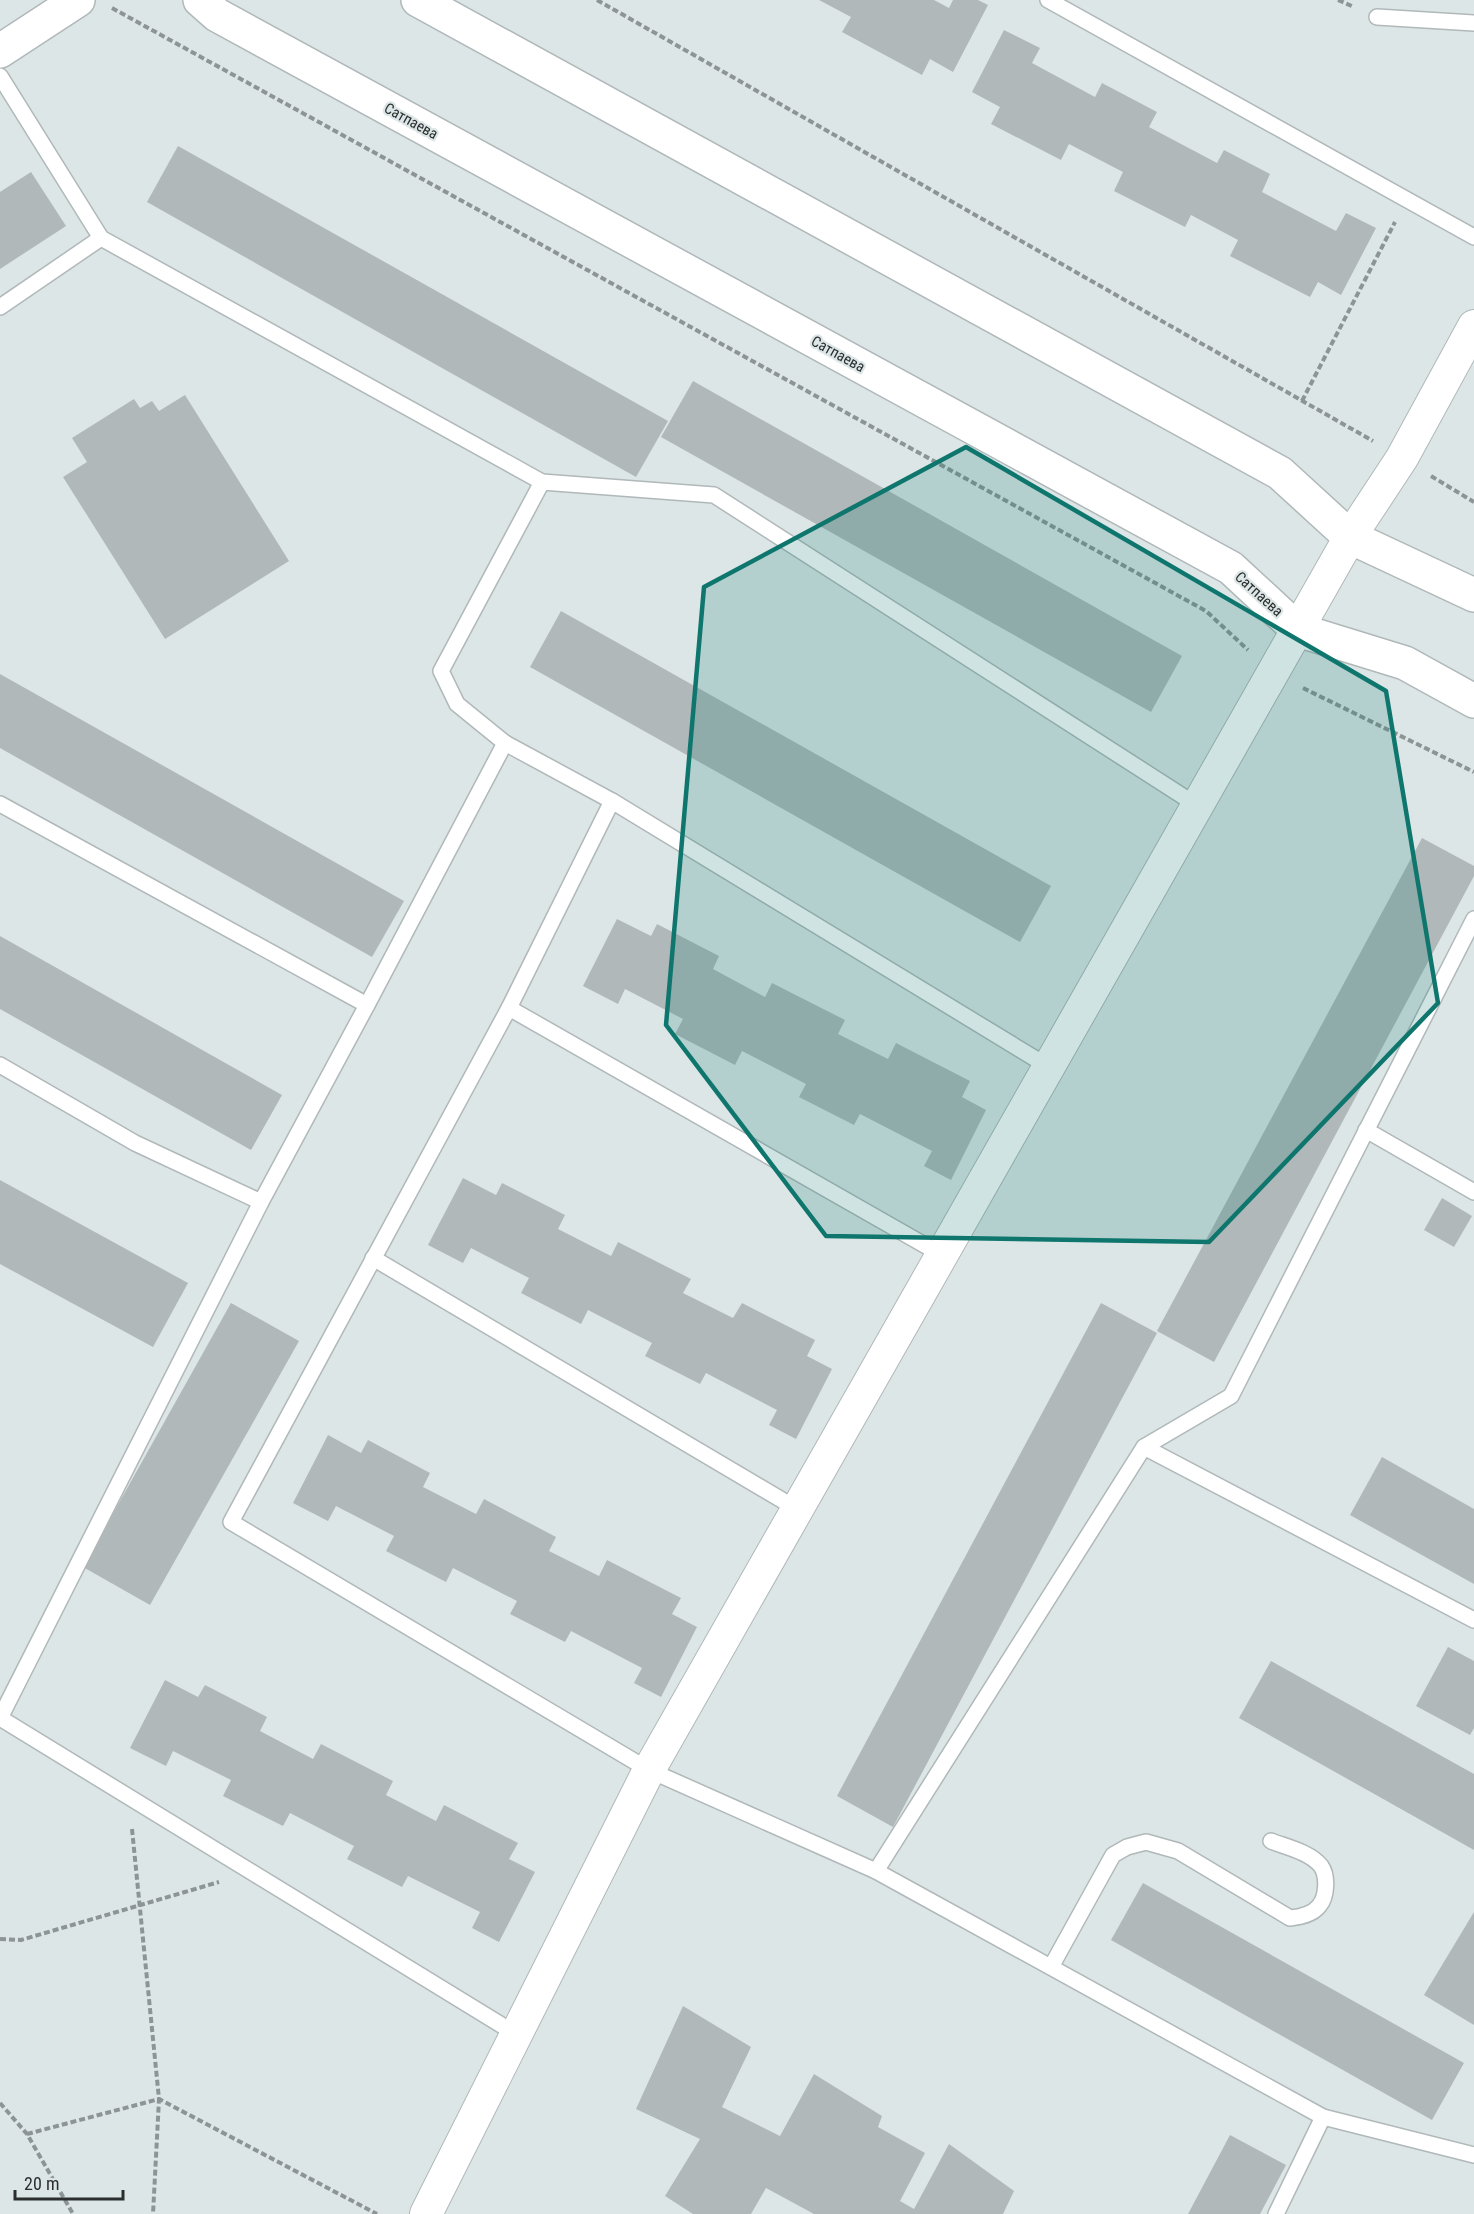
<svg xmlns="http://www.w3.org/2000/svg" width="1474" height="2214" font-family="'Roboto Condensed',sans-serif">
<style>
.building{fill:#b0b8ba}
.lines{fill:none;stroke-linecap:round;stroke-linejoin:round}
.lane-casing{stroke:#b0b8b9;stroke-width:18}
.street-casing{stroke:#b0b8b9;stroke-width:34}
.secondary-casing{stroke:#b0b8b9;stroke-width:36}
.path{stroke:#8d9495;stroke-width:4;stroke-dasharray:6 3;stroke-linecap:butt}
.lane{stroke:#fff;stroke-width:15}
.street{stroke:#fff;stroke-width:32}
.secondary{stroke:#fff;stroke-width:33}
.marked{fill:#0f766e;fill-opacity:0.2;stroke:#0f766e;stroke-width:4.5;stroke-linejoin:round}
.labels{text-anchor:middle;stroke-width:4.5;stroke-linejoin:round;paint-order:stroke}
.street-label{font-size:15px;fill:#2b2e2f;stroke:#dde6e7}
</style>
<rect width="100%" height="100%" fill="#dde6e7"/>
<g class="building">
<polygon points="819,0 934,0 949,8 953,0 978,0 988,5 953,72 930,59 922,75 842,32 851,17"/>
<polygon points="1004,30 1040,48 1032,63 1095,97 1102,83 1157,112 1149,127 1217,163 1224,150 1270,174 1262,192 1336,231 1346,213 1376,228 1341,295 1318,282 1310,297 1230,256 1238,240 1191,215 1185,227 1114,191 1123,172 1069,144 1061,160 991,124 1000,107 972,92"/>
<polygon points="178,146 668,421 636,477 147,202"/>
<polygon points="31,172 66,226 0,269 0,192"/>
<polygon points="693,381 1182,656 1151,712 661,437"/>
<polygon points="185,395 289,561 165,639 63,477 87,462 72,438 134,399 140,408 152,401 159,411"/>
<polygon points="561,611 1051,886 1020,942 530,667"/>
<polygon points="0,674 404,901 372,957 0,748"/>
<polygon points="1422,838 1474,866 1474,876 1214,1362 1157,1331"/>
<polygon points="617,919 651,936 657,924 719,956 713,969 765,997 772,983 845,1020 838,1034 888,1059 896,1043 970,1081 962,1097 986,1110 951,1180 924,1166 932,1151 860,1114 854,1125 799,1097 806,1084 742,1051 735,1065 675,1034 683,1019 625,989 618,1004 583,986"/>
<polygon points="0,936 282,1095 251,1150 0,1009"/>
<polygon points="463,1178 496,1195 502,1183 565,1215 558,1229 611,1256 618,1242 691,1279 683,1293 733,1318 742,1303 815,1340 807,1356 832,1369 796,1439 769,1425 777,1410 706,1373 700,1384 645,1356 652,1343 588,1310 581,1324 521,1293 529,1278 471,1248 463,1263 428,1245"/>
<polygon points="0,1180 188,1283 153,1347 0,1264"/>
<polygon points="1442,1198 1472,1216 1454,1247 1424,1230"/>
<polygon points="231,1303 299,1341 150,1605 83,1567"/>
<polygon points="1101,1303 1157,1333 893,1827 837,1796"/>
<polygon points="328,1435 361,1453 368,1440 430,1473 423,1487 476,1514 484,1499 556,1537 549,1551 599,1576 607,1560 681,1598 672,1614 697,1627 661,1697 634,1683 642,1668 571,1631 565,1642 510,1614 517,1601 453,1568 446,1582 386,1551 394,1536 336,1506 328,1521 293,1503"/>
<polygon points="1382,1457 1474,1509 1474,1584 1350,1515"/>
<polygon points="1448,1647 1474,1661 1474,1728 1470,1735 1416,1706"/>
<polygon points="1271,1661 1474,1774 1474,1850 1239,1718"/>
<polygon points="165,1680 198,1697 205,1685 267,1717 260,1731 313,1759 321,1744 393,1781 386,1795 436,1821 444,1805 518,1843 509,1859 535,1872 499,1942 472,1928 480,1912 408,1876 402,1887 347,1859 354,1846 290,1813 283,1826 223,1796 231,1780 173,1751 166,1766 130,1748"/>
<polygon points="1143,1883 1464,2063 1432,2120 1111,1940"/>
<polygon points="1474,1912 1474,2025 1424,1995"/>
<polygon points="683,2006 751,2047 722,2107 780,2136 814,2074 882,2116 878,2127 925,2153 900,2201 914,2209 949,2144 1014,2191 1003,2214 814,2214 766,2188 751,2214 693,2214 665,2196 700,2139 636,2109"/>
<polygon points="1230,2135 1286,2165 1260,2214 1188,2214"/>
</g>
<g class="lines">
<defs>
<g id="lane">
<polyline points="1048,0 1474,237"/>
<polyline points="1377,17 1474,23"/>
<polyline points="0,76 101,238 542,482 441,671 457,704 505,743 367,1005 261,1202 135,1143 0,1065"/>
<polyline points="0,307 101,238"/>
<polyline points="542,482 714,495 1198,806"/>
<polyline points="505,743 612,801 1049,1067"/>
<polyline points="612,801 509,1008 942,1255"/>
<polyline points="0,804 367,1005"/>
<polyline points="509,1008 231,1522 649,1770 876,1871 1323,2117 1474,2155"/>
<polyline points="1366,1130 1474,1192"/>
<polyline points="373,1258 797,1509"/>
<polyline points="1144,1447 1474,1620"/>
<polyline points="0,1718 516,2034"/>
<polyline points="0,1718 261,1202"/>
<polyline points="876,1871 1144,1447 1231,1396 1474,919"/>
<path d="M 1051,1967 L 1113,1855 L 1127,1847 L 1146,1842 L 1178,1851 L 1290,1918 C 1300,1917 1312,1915 1319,1906 C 1327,1897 1328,1876 1321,1866 C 1310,1852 1286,1847 1271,1841"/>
<polyline points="1276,2214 1323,2117"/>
</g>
<polyline id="street" points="426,2214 649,1770 1350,537 1402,458 1474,326"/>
<g id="secondary">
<polyline points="200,0 217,15 1231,568 1298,630 1405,663 1474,701"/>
<polyline points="418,0 1280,473 1350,537 1474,595"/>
<polyline points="0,51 78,0"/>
</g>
</defs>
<use href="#lane" class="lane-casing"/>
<use href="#street" class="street-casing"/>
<use href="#secondary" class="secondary-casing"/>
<g class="path">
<polyline points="597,0 1373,441"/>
<polyline points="1338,0 1354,7"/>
<polyline points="112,8 1206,611 1248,650"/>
<polyline points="1302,401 1395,222"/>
<polyline points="1431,476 1474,502"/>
<polyline points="1303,688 1474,772"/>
<polyline points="132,1829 159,2099 153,2214"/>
<polyline points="0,1939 21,1940 219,1882"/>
<polyline points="0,2103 27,2134 73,2214"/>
<polyline points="27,2134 159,2099 377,2214"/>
</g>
<use href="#lane" class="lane"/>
<use href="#street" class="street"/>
<use href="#secondary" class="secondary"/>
</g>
<path class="marked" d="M 966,447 L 1386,691 L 1438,1003 L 1209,1242 L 826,1236 L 666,1025 L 704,587 Z"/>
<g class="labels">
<g class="street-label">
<text transform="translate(411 121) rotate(29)" y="5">Сатпаева</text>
<text transform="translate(838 354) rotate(29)" y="5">Сатпаева</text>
<text transform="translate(1259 594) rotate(42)" y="5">Сатпаева</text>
</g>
</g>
<path d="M15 2190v9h108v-9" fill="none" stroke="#2b2e2f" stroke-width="3"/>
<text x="24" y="2190" font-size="18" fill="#2b2e2f" stroke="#dde6e7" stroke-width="4.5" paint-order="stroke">20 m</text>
</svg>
